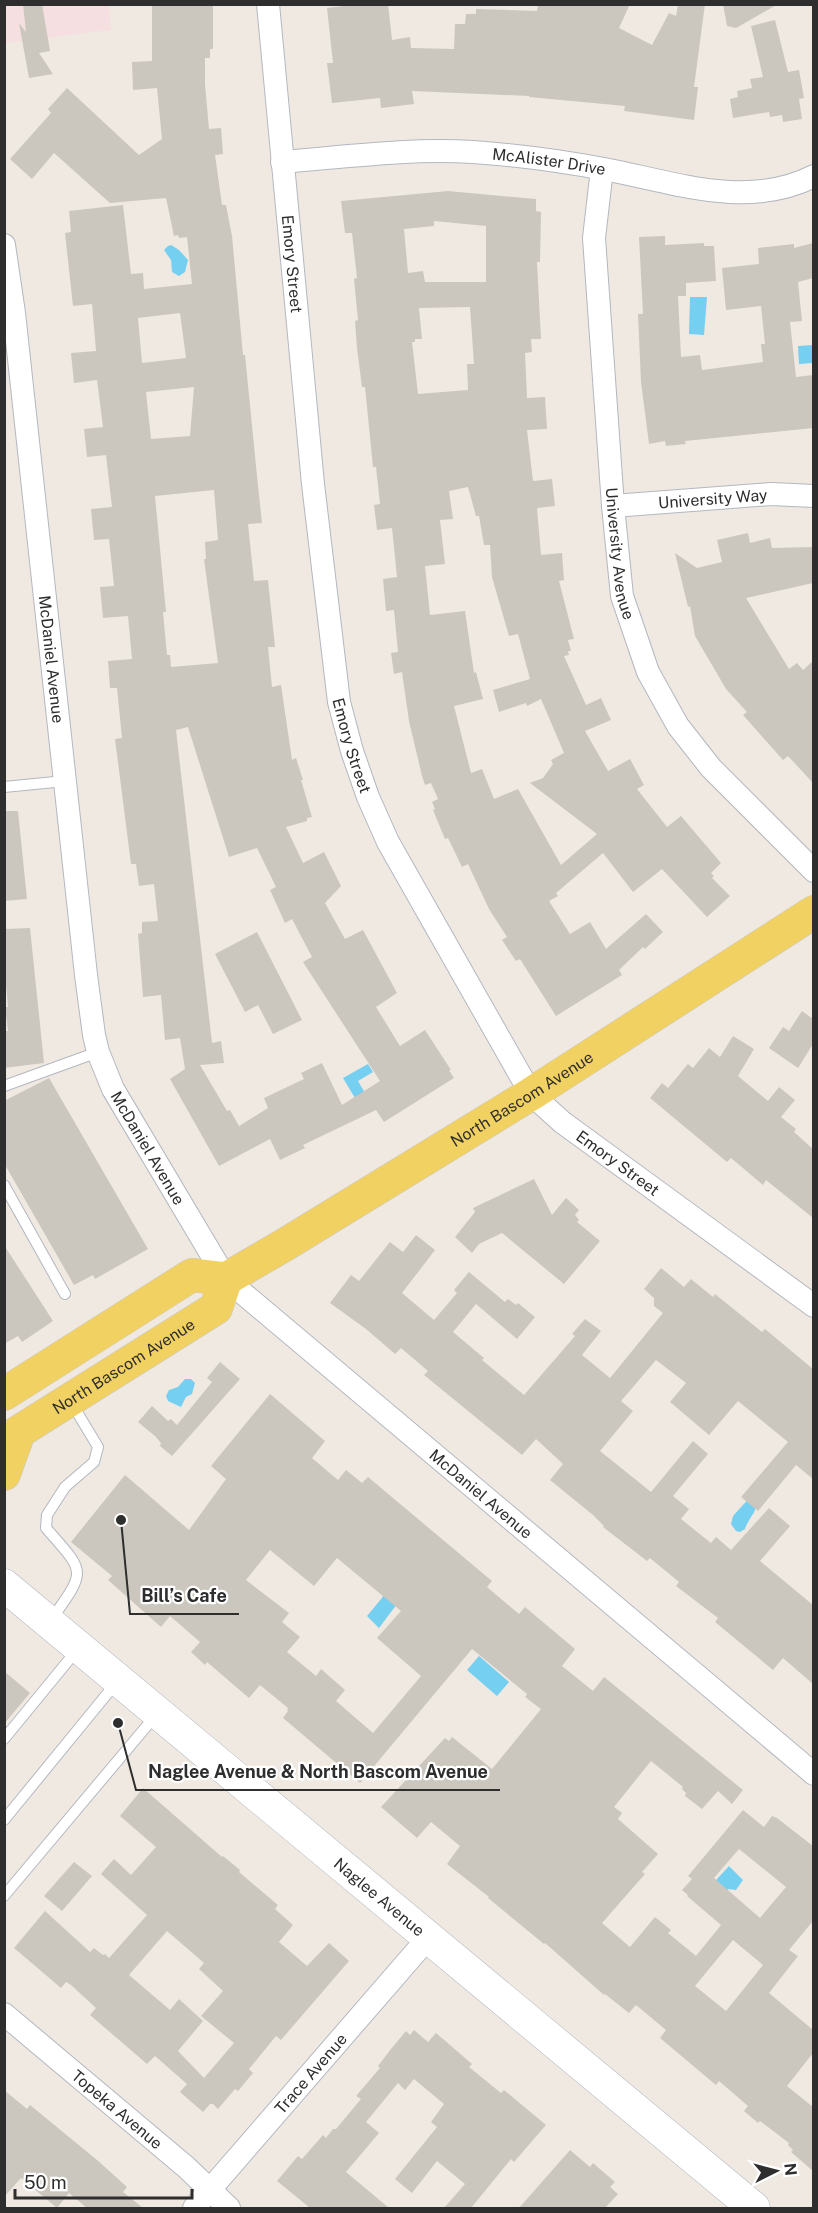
<svg xmlns="http://www.w3.org/2000/svg" width="818" height="2213" font-family="'Public Sans',sans-serif">
<style>
.medical{fill:#f5dfe0}
.water{fill:#75cff0}
.building{fill:#cbc7bf;fill-rule:evenodd}
.lines{fill:none;stroke-linecap:round;stroke-linejoin:round}
.lane-casing{stroke:#b4b7c1;stroke-width:12}
.street-casing{stroke:#b4b7c1;stroke-width:24}
.secondary-casing{stroke:#b4b7c1;stroke-width:33}
.primary-casing{stroke:#c9c9c9;stroke-width:34}
.lane{stroke:#fff;stroke-width:10}
.street{stroke:#fff;stroke-width:22}
.secondary{stroke:#fff;stroke-width:32}
.primary{stroke:#f2d163;stroke-width:33}
.labels{text-anchor:middle;stroke-width:4.5;stroke-linejoin:round;paint-order:stroke}
.street-label{font-size:16px;fill:#2e2e2e;stroke:#fff}
.leader{fill:none;stroke:#2e2e2e;stroke-width:2}
.callout-dot{fill:#2e2e2e;stroke:#fff;stroke-width:2}
.callout-label{font-size:18px;text-anchor:middle;font-weight:bold;fill:#2e2e2e;stroke:#fff;stroke-width:4.5;stroke-linejoin:round;paint-order:stroke}
</style>
<rect width="100%" height="100%" fill="#efe9e1"/>
<polygon class="medical" points="4,5 109,5 111,30 5,43"/>
<g class="water">
<polygon points="171,245 179,250 188,260 185,272 179,276 172,272 171,260 164,250 168,246"/>
<polygon points="690,297 707,297 704,335 689,334"/>
<polygon points="813,345 813,363 799,364 798,346"/>
<polygon points="368,1064 373,1072 358,1081 365,1093 355,1098 343,1078"/>
<polygon points="185,1379 191,1379 195,1383 192,1394 186,1397 181,1407 168,1401 166,1396 169,1390 178,1387"/>
<path d="M 752,1495 C 758,1513 755,1509 747,1524 C 743,1532 748,1527 740,1532 L 736,1531 L 731,1524 L 733,1516 Z"/>
<polygon points="385,1591 397,1604 379,1628 367,1616 382,1598"/>
<polygon points="479,1656 509,1682 497,1696 467,1670"/>
<polygon points="729,1866 743,1880 736,1890 728,1889 722,1897 706,1891"/>
</g>
<g class="building">
<polygon points="23,4 42,4 50,51 39,53 53,74 29,78 19,23 26,32"/>
<path d="M 152,4 L 213,4 L 213,49 L 210,49 L 210,58 L 205,58 L 205,84 L 209,129 L 221,128 L 223,154 L 215,155 L 222,205 L 226,205 L 232,236 L 243,355 L 245,355 L 258,486 L 262,523 L 248,524 L 254,581 L 268,580 L 275,647 L 268,647 L 272,687 L 281,685 L 292,760 L 296,758 L 303,780 L 301,780 L 312,817 L 307,818 L 307,821 L 286,827 L 303,863 L 324,852 L 341,886 L 325,903 L 345,939 L 363,930 L 397,993 L 376,1007 L 400,1046 L 425,1030 L 451,1070 L 449,1070 L 454,1078 L 384,1122 L 376,1110 L 303,1145 L 305,1148 L 280,1160 L 270,1139 L 219,1166 L 170,1079 L 185,1069 L 180,1038 L 165,1040 L 161,995 L 143,997 L 138,934 L 142,933 L 142,922 L 158,921 L 154,884 L 139,886 L 136,864 L 131,864 L 115,739 L 122,738 L 117,688 L 110,688 L 108,661 L 132,659 L 128,616 L 103,618 L 100,587 L 114,586 L 109,539 L 94,540 L 91,509 L 112,507 L 106,455 L 87,457 L 84,429 L 103,427 L 97,380 L 74,383 L 71,353 L 96,351 L 92,304 L 73,306 L 65,233 L 71,232 L 69,211 L 123,205 L 131,274 L 143,273 L 144,289 L 192,284 L 187,237 L 179,238 L 178,235 L 174,236 L 166,198 L 110,203 L 54,153 L 32,179 L 10,159 L 51,113 L 48,109 L 67,88 L 139,155 L 162,139 L 157,88 L 133,90 L 132,62 L 152,61 ZM 180,313 L 186,358 L 142,363 L 138,318 ZM 194,387 L 190,436 L 151,439 L 146,392 ZM 214,490 L 218,540 L 205,542 L 206,559 L 204,559 L 218,663 L 171,667 L 170,655 L 167,655 L 163,612 L 166,612 L 155,496 ZM 188,727 L 229,857 L 257,848 L 276,887 L 270,890 L 285,923 L 292,919 L 312,957 L 303,962 L 380,1081 L 342,1105 L 322,1063 L 301,1073 L 304,1079 L 264,1098 L 268,1108 L 239,1126 L 230,1110 L 227,1111 L 200,1065 L 224,1063 L 221,1041 L 212,1043 L 176,730 Z"/>
<polygon points="360,4 388,4 392,40 410,37 411,48 454,49 455,24 465,24 466,14 476,14 476,9 537,11 538,4 630,4 619,28 652,45 669,13 676,16 678,4 705,4 694,87 698,87 694,120 624,111 625,106 529,97 529,96 412,91 414,104 381,108 380,98 332,103 327,63 333,63 327,8"/>
<polygon points="723,4 778,4 736,28 727,26"/>
<polygon points="775,20 788,72 799,70 804,98 799,99 802,119 783,122 782,115 770,117 769,112 733,118 730,99 738,97 737,91 752,88 750,79 763,77 751,26"/>
<path d="M 448,191 L 536,199 L 536,211 L 541,212 L 540,262 L 537,262 L 541,339 L 531,339 L 532,352 L 525,353 L 527,398 L 545,397 L 547,429 L 527,430 L 533,481 L 552,479 L 555,506 L 537,508 L 541,555 L 562,553 L 564,580 L 559,581 L 574,639 L 568,640 L 571,651 L 568,651 L 569,655 L 564,656 L 586,705 L 601,698 L 611,720 L 585,731 L 608,771 L 630,759 L 644,785 L 637,789 L 667,827 L 681,816 L 721,863 L 711,873 L 714,876 L 712,878 L 730,896 L 707,917 L 662,869 L 633,892 L 603,853 L 556,893 L 558,896 L 549,901 L 570,934 L 590,922 L 606,949 L 646,914 L 663,932 L 645,949 L 643,947 L 619,970 L 622,975 L 556,1016 L 520,959 L 516,961 L 502,940 L 507,937 L 489,909 L 468,864 L 462,867 L 448,838 L 445,839 L 433,810 L 435,809 L 432,802 L 438,799 L 431,783 L 425,785 L 422,776 L 409,721 L 402,672 L 394,674 L 391,653 L 398,652 L 394,610 L 386,611 L 383,579 L 397,577 L 392,528 L 377,530 L 374,505 L 380,504 L 376,467 L 373,467 L 365,387 L 362,387 L 357,348 L 355,321 L 358,320 L 354,279 L 357,278 L 352,233 L 345,233 L 341,201 ZM 434,221 L 486,226 L 486,282 L 425,282 L 423,271 L 408,273 L 404,229 L 434,226 ZM 470,307 L 474,364 L 467,364 L 468,390 L 418,394 L 412,342 L 415,342 L 415,339 L 422,339 L 419,308 ZM 468,487 L 476,516 L 479,516 L 484,545 L 490,545 L 492,577 L 509,636 L 518,634 L 530,679 L 493,690 L 499,712 L 526,703 L 527,706 L 541,699 L 564,753 L 551,760 L 553,764 L 543,778 L 530,783 L 597,834 L 561,865 L 518,789 L 494,799 L 482,769 L 471,773 L 454,706 L 483,699 L 476,672 L 474,673 L 465,611 L 430,615 L 425,566 L 445,564 L 440,520 L 453,519 L 449,491 Z"/>
<polygon points="665,236 665,245 704,243 704,246 714,246 716,281 686,283 686,296 678,296 681,357 700,355 702,370 763,362 761,344 765,344 761,306 726,310 722,268 759,264 758,248 794,244 794,248 813,243 813,278 798,282 802,321 790,322 796,377 813,375 813,428 685,441 686,444 666,446 665,441 649,444 641,382 638,314 643,314 639,237"/>
<polygon points="748,533 750,543 770,538 772,548 813,547 813,583 746,598 789,669 797,663 803,670 813,661 813,783 788,756 783,760 743,715 747,712 726,689 695,636 690,606 688,607 675,553 697,568 722,562 717,540"/>
<polygon points="4,811 18,811 27,899 4,901"/>
<polygon points="30,928 44,1063 4,1068 4,1031 8,1031 5,1007 8,1007 4,963 4,929"/>
<polygon points="257,932 302,1020 273,1034 258,1005 245,1012 215,954"/>
<polygon points="802,1011 813,1019 813,1044 798,1068 769,1048 783,1027 789,1031"/>
<polygon points="733,1036 754,1049 738,1076 768,1101 779,1087 795,1100 781,1117 796,1129 794,1132 813,1149 813,1218 766,1180 763,1185 731,1158 727,1162 650,1098 662,1083 668,1088 688,1064 693,1068 709,1048 720,1057"/>
<polygon points="49,1078 148,1249 95,1279 93,1275 74,1285 4,1163 4,1101"/>
<polygon points="534,1179 552,1215 566,1198 579,1210 575,1215 579,1220 577,1222 600,1241 564,1284 502,1233 479,1244 472,1253 455,1237 475,1212 473,1208"/>
<polygon points="416,1235 435,1250 402,1293 434,1320 457,1293 454,1290 469,1272 505,1302 508,1299 516,1305 518,1303 535,1317 517,1339 476,1304 453,1332 484,1358 482,1360 524,1395 575,1336 572,1334 585,1319 601,1331 582,1355 610,1378 663,1313 654,1306 654,1298 644,1289 661,1268 684,1287 691,1279 713,1297 715,1294 762,1332 765,1329 813,1369 813,1479 796,1465 758,1511 741,1497 788,1442 738,1401 709,1435 670,1402 686,1383 656,1360 621,1401 633,1411 600,1451 651,1492 693,1441 708,1454 673,1496 689,1509 681,1519 711,1543 716,1537 731,1550 769,1508 790,1526 760,1561 813,1605 813,1684 783,1658 773,1670 715,1622 718,1618 676,1586 679,1582 650,1558 647,1561 603,1527 604,1526 593,1515 550,1480 563,1464 536,1439 522,1455 424,1375 428,1371 401,1348 395,1354 366,1329 330,1303 351,1275 359,1281 390,1242 403,1252"/>
<polygon points="4,1245 53,1321 22,1342 18,1336 4,1344"/>
<polygon points="220,1362 240,1379 172,1456 160,1446 161,1443 155,1436 138,1422 152,1406 168,1421 171,1419 177,1425 212,1382 207,1378"/>
<path d="M 270,1394 L 325,1441 L 312,1458 L 338,1480 L 346,1470 L 362,1483 L 368,1477 L 492,1581 L 487,1587 L 519,1614 L 525,1607 L 575,1649 L 562,1666 L 593,1691 L 604,1677 L 743,1790 L 732,1804 L 718,1791 L 702,1809 L 685,1796 L 686,1793 L 682,1789 L 683,1787 L 651,1761 L 614,1807 L 622,1813 L 618,1819 L 658,1854 L 642,1872 L 645,1874 L 602,1923 L 630,1947 L 655,1917 L 671,1930 L 668,1933 L 696,1956 L 721,1925 L 687,1896 L 688,1895 L 682,1890 L 692,1879 L 688,1876 L 743,1810 L 764,1827 L 772,1816 L 777,1818 L 813,1846 L 813,1921 L 789,1950 L 798,1956 L 769,1993 L 813,2030 L 813,2053 L 787,2086 L 813,2107 L 813,2171 L 791,2152 L 793,2150 L 788,2145 L 789,2143 L 760,2121 L 758,2123 L 744,2111 L 748,2106 L 719,2081 L 716,2085 L 660,2038 L 666,2030 L 636,2005 L 629,2013 L 605,1994 L 604,1995 L 545,1943 L 544,1944 L 488,1898 L 489,1897 L 447,1864 L 460,1846 L 431,1822 L 417,1838 L 381,1807 L 445,1738 L 449,1741 L 452,1737 L 492,1769 L 541,1709 L 525,1697 L 527,1694 L 472,1649 L 360,1783 L 283,1718 L 288,1711 L 287,1710 L 288,1708 L 260,1685 L 249,1698 L 207,1662 L 205,1665 L 191,1652 L 200,1642 L 170,1616 L 161,1627 L 108,1580 L 112,1576 L 71,1542 L 125,1475 L 189,1530 L 226,1479 L 211,1466 ZM 270,1550 L 314,1586 L 337,1558 L 401,1611 L 377,1638 L 421,1676 L 373,1733 L 336,1701 L 345,1690 L 321,1669 L 316,1676 L 287,1652 L 300,1637 L 282,1622 L 289,1613 L 246,1580 ZM 739,1849 L 786,1887 L 760,1918 L 714,1878 ZM 733,1940 L 763,1965 L 726,2011 L 695,1986 Z"/>
<polygon points="4,1671 30,1693 4,1724"/>
<path d="M 143,1788 L 222,1857 L 223,1856 L 240,1870 L 239,1872 L 278,1905 L 275,1909 L 293,1925 L 279,1942 L 307,1966 L 329,1943 L 349,1961 L 281,2040 L 276,2036 L 249,2069 L 253,2073 L 238,2091 L 235,2089 L 218,2109 L 213,2104 L 210,2104 L 203,2112 L 180,2092 L 187,2084 L 155,2056 L 147,2064 L 90,2015 L 96,2008 L 71,1985 L 66,1982 L 61,1988 L 14,1948 L 45,1911 L 90,1952 L 94,1948 L 103,1955 L 105,1954 L 109,1958 L 147,1915 L 101,1874 L 114,1859 L 131,1875 L 156,1847 L 120,1816 ZM 167,1931 L 204,1963 L 199,1969 L 223,1991 L 201,2016 L 234,2043 L 204,2078 L 178,2051 L 203,2021 L 179,1999 L 170,2010 L 129,1975 Z"/>
<polygon points="74,1862 92,1876 62,1911 44,1896"/>
<polygon points="414,2030 428,2042 436,2033 472,2064 469,2067 501,2093 504,2090 546,2125 514,2162 511,2159 471,2208 444,2208 465,2184 437,2161 412,2193 395,2179 437,2127 431,2122 444,2104 414,2079 405,2090 398,2083 366,2122 379,2133 346,2172 389,2208 310,2208 277,2181 298,2156 302,2159 323,2135 326,2138 333,2129 336,2129 361,2099 356,2096 380,2068 378,2066 391,2049 406,2031 410,2035"/>
<polygon points="4,2090 27,2109 30,2105 97,2160 127,2187 123,2192 143,2208 87,2208 69,2193 57,2208 21,2178 4,2197"/>
<polygon points="570,2150 590,2167 593,2163 615,2182 610,2187 618,2194 605,2208 519,2208"/>
</g>
<g class="lines">
<defs>
<g id="lane">
<polyline points="4,787 65,781"/>
<polyline points="4,1086 98,1052"/>
<polyline points="4,1185 65,1294"/>
<path d="M 51,1620 C 87,1569 86,1574 46,1528 L 47,1515 L 65,1487 L 94,1462 L 98,1447 L 71,1402"/>
<polyline points="4,1739 77,1650"/>
<polyline points="4,1820 116,1683"/>
<polyline points="4,1896 156,1715"/>
</g>
<g id="street">
<path id="s1" d="M 268,4 L 313,484 L 339,702 L 352,751 L 368,797 L 388,842 L 531,1094 L 562,1122 L 814,1306"/>
<path id="s2" d="M 282,162 C 345,157 409,148 473,152 C 516,155 561,161 604,169 C 673,182 747,210 814,176"/>
<path id="s3" d="M 602,169 L 594,238 L 613,506 L 622,596 L 648,672 L 678,726 L 711,768 L 814,871"/>
<path id="s4" d="M 4,245 L 14,313 L 86,975 L 94,1035 L 98,1052 L 113,1089 L 226,1279 L 814,1774"/>
<path id="s5" d="M 613,506 L 771,494 L 814,496"/>
<path id="s6" d="M 4,2014 L 186,2167 L 229,2208"/>
<path id="s7" d="M 194,2208 L 428,1938"/>
</g>
<g id="secondary">
<path id="s8" d="M 4,1585 L 754,2208"/>
</g>
<g id="primary">
<path id="s9" d="M 4,1394 L 192,1275 L 226,1279 L 286,1244 L 531,1094 L 814,912"/>
<path id="s10" d="M 4,1441 L 216,1308 L 226,1279"/>
<polyline points="4,1474 19,1432"/>
</g>
</defs>
<use href="#lane" class="lane-casing"/>
<use href="#street" class="street-casing"/>
<use href="#secondary" class="secondary-casing"/>
<use href="#primary" class="primary-casing"/>
<use href="#lane" class="lane"/>
<use href="#street" class="street"/>
<use href="#secondary" class="secondary"/>
<use href="#primary" class="primary"/>
</g>
<g class="labels">
<g class="street-label">
<text dy="6" stroke="none"><textPath href="#s2" startOffset="268">McAlister Drive</textPath></text>
<text dy="6" stroke="none"><textPath href="#s1" startOffset="261">Emory Street</textPath></text>
<text dy="6" stroke="none"><textPath href="#s5" startOffset="100">University Way</textPath></text>
<text dy="6" stroke="none"><textPath href="#s3" startOffset="386">University Avenue</textPath></text>
<text dy="6" stroke="none"><textPath href="#s4" startOffset="417">McDaniel Avenue</textPath></text>
<text dy="6" stroke="none"><textPath href="#s1" startOffset="747">Emory Street</textPath></text>
<text dy="6" stroke="none"><textPath href="#s9" startOffset="603">North Bascom Avenue</textPath></text>
<text dy="6" stroke="none"><textPath href="#s4" startOffset="921">McDaniel Avenue</textPath></text>
<text dy="6" stroke="none"><textPath href="#s1" startOffset="1251">Emory Street</textPath></text>
<text dy="6" stroke="none"><textPath href="#s10" startOffset="141">North Bascom Avenue</textPath></text>
<text dy="6" stroke="none"><textPath href="#s4" startOffset="1407">McDaniel Avenue</textPath></text>
<text dy="6" stroke="none"><textPath href="#s8" startOffset="488">Naglee Avenue</textPath></text>
<text dy="6" stroke="none"><textPath href="#s7" startOffset="178">Trace Avenue</textPath></text>
<text dy="6" stroke="none"><textPath href="#s6" startOffset="148">Topeka Avenue</textPath></text>
</g>
</g>
<path class="leader" d="M121 1520L130 1614H239M118 1723L136 1790H500"/>
<g class="callout-dot">
<circle cx="121" cy="1520" r="6"/>
<circle cx="118" cy="1723" r="6"/>
</g>
<g class="callout-label">
<text x="184" y="1602">Bill’s Cafe</text>
<text x="318" y="1778">Naglee Avenue &amp; North Bascom Avenue</text>
</g>
<rect width="818" height="2213" fill="none" stroke="#2e2e2e" stroke-width="12"/>
<g transform="translate(776 2171) rotate(84)" stroke="#ffffff" stroke-width="4.5" paint-order="stroke">
<path d="M0-4.5L10 22L0 15L-10 22Z" fill="#2e2e2e"/>
<text y="-9" font-size="16" font-weight="bold" text-anchor="middle" fill="#2e2e2e">N</text>
</g>
<path d="M15 2189v9h177v-9" fill="none" stroke="#2e2e2e" stroke-width="3"/>
<text x="24" y="2189" font-size="18" fill="#2e2e2e" stroke="#ffffff" stroke-width="4.5" paint-order="stroke">50 m</text>
</svg>
